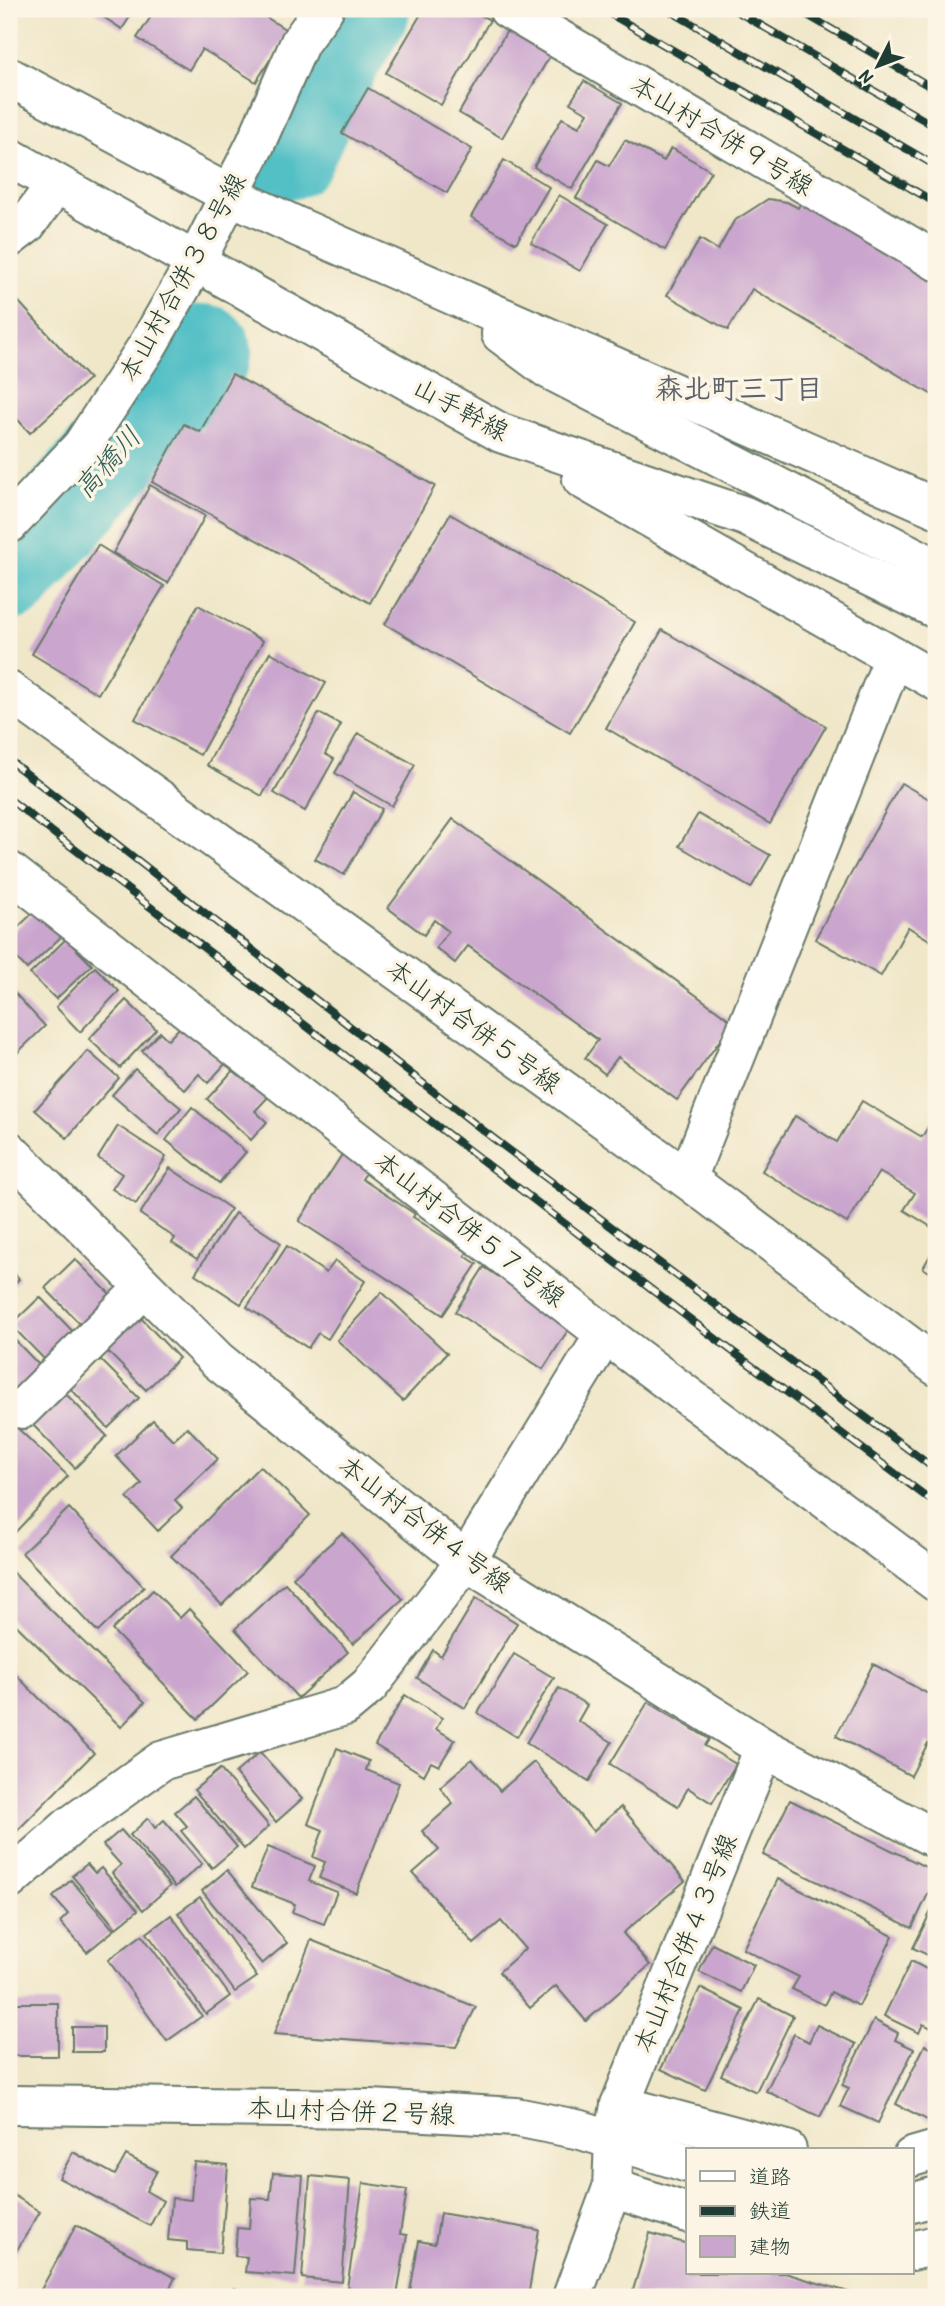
<svg xmlns="http://www.w3.org/2000/svg" width="945" height="2306" font-family="'Patrick Hand','Klee One',sans-serif">
<style>
.lines{fill:none;stroke-linecap:round;stroke-linejoin:round}
.river{stroke:#52c0c6;stroke-width:96}
.building{fill:#caa6ce}
.minor-casing{stroke:#687868;stroke-width:42}
.minor{stroke:#fff;stroke-width:38}
.rail-casing{stroke:#1f3d34;stroke-width:8}
.rail{stroke:#fcf5e5;stroke-width:5;stroke-dasharray:16;stroke-linecap:butt}
.labels{text-anchor:middle;stroke-width:7;stroke-linejoin:round;paint-order:stroke}
.street-label{font-size:26px;fill:#1f3d34;stroke:#fcf5e5}
.neighbourhood-label{font-size:28px;font-weight:bold;fill:#5b626a;stroke:#fcf5e5}
.water-label{font-size:28px;font-style:italic;fill:#2c5e58;stroke:#fcf5e5}
</style>
<rect width="100%" height="100%" fill="#fcf5e5"/>
<filter id="ink" filterUnits="userSpaceOnUse"><feTurbulence type="fractalNoise" baseFrequency=".0143" numOctaves="2"/><feDisplacementMap in="SourceGraphic" scale="14" xChannelSelector="R" yChannelSelector="G"/><feConvolveMatrix kernelMatrix="1 2 1 2 8 2 1 2 1" color-interpolation-filters="sRGB"/></filter>
<filter id="wash" filterUnits="userSpaceOnUse"><feTurbulence type="fractalNoise" baseFrequency=".00686" numOctaves="4" result="noise"/><feDisplacementMap in="SourceGraphic" scale="28" xChannelSelector="R" yChannelSelector="G"/><feGaussianBlur stdDeviation="1.57" result="paint"/><feColorMatrix in="noise" values="0 0 0 0 0 0 0 0 0 0 0 0 0 0 0 0 0 1.4 0 .05"/><feComposite in="paint" operator="in"/></filter>
<g filter="url(#wash)">
<rect width="100%" height="100%" fill="#f0e7c9"/>
<g class="lines">
<g class="river">
<polyline points="287,152 332,58 362,9"/>
<polyline points="9,573 204,352"/>
</g>
</g>
<g id="blocks">
<g class="building">
<polygon points="91,9 135,9 122,29"/>
<polygon points="156,9 253,9 288,31 256,82 202,49 189,70 137,38"/>
<polygon points="424,9 469,9 490,20 441,105 386,73"/>
<polygon points="508,29 551,54 502,138 459,113"/>
<polygon points="584,81 622,103 572,189 534,167 562,118 579,127 588,113 570,103"/>
<polygon points="368,88 472,149 447,193 342,133"/>
<polygon points="625,140 664,161 671,148 711,171 665,250 576,198 598,160 609,166"/>
<polygon points="504,160 549,187 516,243 471,217"/>
<polygon points="559,195 608,224 580,271 531,243"/>
<polygon points="768,199 787,202 798,208 801,202 936,281 936,397 752,289 728,330 667,295 700,239 718,250 734,221"/>
<polygon points="9,291 89,379 30,433 9,410"/>
<polygon points="232,374 435,486 370,603 152,482 184,424 200,432"/>
<polygon points="150,485 205,516 168,583 113,553"/>
<polygon points="450,514 635,622 570,733 385,624"/>
<polygon points="98,545 164,586 98,694 32,654"/>
<polygon points="198,605 263,641 200,755 135,719"/>
<polygon points="662,630 826,726 770,824 606,728"/>
<polygon points="270,652 326,683 262,796 207,765"/>
<polygon points="319,713 341,725 325,754 334,759 305,811 274,793"/>
<polygon points="358,733 415,765 392,806 335,773"/>
<polygon points="901,783 936,803 936,944 908,927 881,976 815,939"/>
<polygon points="353,792 382,809 344,875 315,859"/>
<polygon points="698,814 770,855 751,888 679,846"/>
<polygon points="453,819 733,1022 677,1100 618,1057 605,1074 585,1058 598,1040 468,946 455,963 436,948 448,931 434,920 424,935 388,908"/>
<polygon points="39,907 64,934 27,969 9,950 9,936"/>
<polygon points="66,939 92,965 56,999 30,974"/>
<polygon points="95,967 119,991 80,1032 56,1007"/>
<polygon points="9,987 45,1026 9,1061"/>
<polygon points="126,1000 156,1029 120,1068 89,1039"/>
<polygon points="182,1025 225,1064 208,1083 199,1074 185,1090 142,1051 160,1032 168,1040"/>
<polygon points="88,1051 119,1078 67,1138 35,1110"/>
<polygon points="238,1065 271,1094 255,1111 267,1122 251,1140 207,1099"/>
<polygon points="135,1069 181,1108 158,1135 112,1095"/>
<polygon points="862,1101 922,1137 936,1114 936,1230 904,1210 915,1193 879,1172 847,1223 762,1171 795,1116 837,1142"/>
<polygon points="192,1107 246,1152 219,1183 166,1140"/>
<polygon points="118,1126 166,1157 136,1204 112,1189 122,1174 98,1158"/>
<polygon points="345,1150 370,1167 362,1179 415,1214 413,1217 467,1252 465,1256 477,1264 443,1315 299,1221"/>
<polygon points="170,1168 231,1209 197,1259 172,1243 175,1238 140,1214"/>
<polygon points="235,1213 281,1243 241,1304 195,1274"/>
<polygon points="936,1245 936,1276 923,1268"/>
<polygon points="287,1246 326,1273 335,1261 365,1281 328,1339 318,1333 308,1348 247,1307"/>
<polygon points="75,1259 114,1298 83,1327 45,1288"/>
<polygon points="484,1267 572,1324 543,1369 455,1312"/>
<polygon points="9,1268 19,1279 9,1289"/>
<polygon points="382,1292 447,1353 403,1401 337,1340"/>
<polygon points="40,1297 77,1336 49,1364 11,1325"/>
<polygon points="139,1316 179,1358 146,1390 105,1349"/>
<polygon points="9,1334 45,1371 9,1402"/>
<polygon points="100,1359 139,1398 108,1428 70,1388"/>
<polygon points="66,1394 107,1436 75,1468 33,1425"/>
<polygon points="9,1420 68,1476 9,1539"/>
<polygon points="153,1420 173,1440 187,1427 218,1459 175,1500 182,1508 158,1531 127,1498 142,1484 116,1456"/>
<polygon points="260,1466 310,1515 222,1605 171,1556"/>
<polygon points="69,1508 144,1587 98,1632 22,1553"/>
<polygon points="342,1533 403,1599 353,1644 293,1577"/>
<polygon points="12,1572 145,1702 121,1727 9,1618 9,1575"/>
<polygon points="285,1583 348,1652 298,1698 235,1629"/>
<polygon points="153,1590 180,1618 189,1609 248,1671 198,1719 112,1630"/>
<polygon points="476,1598 517,1623 465,1708 417,1678 433,1650 441,1656"/>
<polygon points="514,1654 554,1678 517,1737 478,1713"/>
<polygon points="873,1664 936,1698 936,1748 928,1743 911,1776 836,1736"/>
<polygon points="9,1668 94,1753 9,1839"/>
<polygon points="559,1688 587,1705 578,1721 612,1742 589,1781 526,1743"/>
<polygon points="405,1695 442,1718 436,1729 455,1740 439,1766 431,1762 424,1775 375,1745"/>
<polygon points="648,1702 709,1739 705,1746 736,1764 712,1803 688,1788 678,1806 610,1764"/>
<polygon points="337,1748 369,1761 366,1770 399,1783 356,1893 319,1878 325,1862 313,1857 323,1830 308,1824"/>
<polygon points="260,1752 302,1799 276,1822 235,1773"/>
<polygon points="472,1759 500,1791 534,1762 593,1831 621,1807 685,1881 623,1933 650,1965 586,2021 556,1986 530,2008 499,1972 525,1949 501,1921 474,1944 413,1873 439,1850 422,1831 453,1804 440,1787"/>
<polygon points="220,1769 269,1826 244,1849 194,1790"/>
<polygon points="194,1796 237,1847 212,1868 181,1831 187,1826 175,1812"/>
<polygon points="790,1800 936,1872 936,1877 912,1928 763,1855"/>
<polygon points="148,1818 155,1828 164,1820 202,1864 175,1887 130,1835"/>
<polygon points="121,1830 170,1886 143,1910 112,1873 121,1865 103,1845"/>
<polygon points="268,1847 315,1866 309,1881 337,1892 324,1924 292,1912 295,1904 252,1887"/>
<polygon points="87,1864 95,1873 101,1868 138,1910 116,1928 72,1876"/>
<polygon points="227,1870 287,1943 262,1964 202,1891"/>
<polygon points="778,1879 893,1936 859,2006 831,1992 824,2005 792,1989 799,1977 743,1949"/>
<polygon points="71,1880 114,1930 87,1952 60,1922 68,1914 53,1897"/>
<polygon points="200,1897 257,1977 235,1992 178,1913"/>
<polygon points="936,1901 936,1959 913,1948"/>
<polygon points="171,1915 230,1996 206,2014 147,1933"/>
<polygon points="142,1935 202,2016 167,2041 108,1960"/>
<polygon points="311,1940 476,2007 456,2047 274,2034"/>
<polygon points="712,1944 754,1965 741,1992 699,1972"/>
<polygon points="911,1961 936,1974 936,2030 923,2024 919,2033 884,2016"/>
<polygon points="700,1988 744,2010 705,2090 661,2069"/>
<polygon points="759,1999 793,2016 756,2092 721,2075"/>
<rect x="9" y="2003" width="49" height="53"/>
<polygon points="874,2020 898,2033 895,2040 914,2049 878,2123 840,2106 849,2088 842,2085"/>
<polygon points="817,2025 856,2044 820,2117 766,2091 794,2034 809,2042"/>
<rect x="72" y="2027" width="32" height="25"/>
<polygon points="925,2045 936,2051 936,2117 933,2123 896,2104"/>
<polygon points="73,2152 115,2175 126,2155 157,2171 146,2191 163,2201 150,2226 59,2178"/>
<polygon points="194,2162 228,2165 221,2253 187,2250 187,2242 168,2240 172,2198 191,2200"/>
<polygon points="273,2173 303,2175 295,2276 245,2272 247,2257 235,2256 237,2228 249,2229 251,2198 270,2199"/>
<polygon points="310,2176 350,2180 342,2282 302,2278"/>
<polygon points="363,2183 407,2190 400,2234 407,2235 397,2296 347,2288"/>
<polygon points="9,2192 40,2212 9,2263"/>
<polygon points="440,2213 539,2230 528,2297 409,2297 419,2241 435,2244"/>
<polygon points="76,2225 175,2278 165,2297 37,2297"/>
<polygon points="650,2233 688,2244 688,2273 785,2273 865,2297 631,2297"/>
<polygon points="234,2288 251,2297 229,2297"/>
</g>
</g>
</g>
<g filter="url(#ink)">
<use href="#blocks" fill-opacity="0" stroke="#687868" stroke-width="2"/>
<g class="lines">
<defs>
<g id="minor">
<polyline points="508,9 936,261"/>
<polyline points="9,77 230,195 298,227 936,508"/>
<polyline points="9,157 501,433 745,516 936,609"/>
<polyline points="9,238 26,225 56,184"/>
<polyline points="501,334 548,369 936,568"/>
<polyline points="582,479 936,681"/>
<polyline points="9,524 82,446 148,345 195,263 255,145 300,42 324,9"/>
<polyline points="9,691 687,1179 936,1366"/>
<polyline points="9,871 605,1334 936,1582"/>
<polyline points="9,1151 217,1360 466,1561 764,1748 936,1839"/>
<polyline points="687,1179 894,657"/>
<polyline points="22,1409 144,1288"/>
<polyline points="9,1880 70,1826 161,1761 345,1706 369,1686 466,1561 605,1334"/>
<polyline points="9,2105 371,2109 516,2117 581,2130 688,2163"/>
<polyline points="620,2105 787,2150"/>
<polyline points="912,2157 936,2150"/>
<polyline points="612,2188 688,2213"/>
<polyline points="912,2203 936,2196"/>
<polyline points="912,2251 936,2245"/>
<polyline points="572,2297 612,2188 614,2139 620,2105 764,1748"/>
</g>
</defs>
<use href="#minor" class="minor-casing"/>
<use href="#minor" class="minor"/>
<defs>
<g id="rail">
<polyline points="602,9 936,203"/>
<polyline points="667,9 936,166"/>
<polyline points="733,9 936,127"/>
<polyline points="797,9 936,90"/>
<polyline points="9,760 493,1138 936,1470"/>
<polyline points="9,799 720,1342 936,1504"/>
</g>
</defs>
<use href="#rail" class="rail-casing"/>
<use href="#rail" class="rail"/>
</g>
</g>
<g class="labels">
<g class="street-label">
<text transform="translate(722 135) rotate(31)" y="9">本山村合併９号線</text>
<text transform="translate(182 277) rotate(-61)" y="9">本山村合併３８号線</text>
<text transform="translate(461 409) rotate(28)" y="9">山手幹線</text>
<text transform="translate(474 1026) rotate(36)" y="9">本山村合併５号線</text>
<text transform="translate(470 1229) rotate(38)" y="9">本山村合併５７号線</text>
<text transform="translate(425 1524) rotate(37)" y="9">本山村合併４号線</text>
<text transform="translate(685 1943) rotate(-68)" y="9">本山村合併４３号線</text>
<text transform="translate(351 2111) rotate(2)" y="9">本山村合併２号線</text>
</g>
<g class="neighbourhood-label">
<text x="739" y="398">森北町三丁目</text>
</g>
<g class="water-label">
<text transform="translate(107 462) rotate(-48)" y="10">高橋川</text>
</g>
</g>
<rect width="945" height="2306" fill="none" stroke="#fcf5e5" stroke-width="35"/>
<rect x="686" y="2148" width="228" height="126" fill="#fcf5e5" stroke="#a4ab9e" stroke-width="2"/>
<rect x="700" y="2171" width="35" height="10" fill="#ffffff" stroke="#a4ab9e" stroke-width="2"/>
<text x="749" y="2184" font-size="21" fill="#1f3d34">道路</text>
<rect x="700" y="2206" width="35" height="10" fill="#1f3d34" stroke="#a4ab9e" stroke-width="2"/>
<text x="749" y="2218" font-size="21" fill="#1f3d34">鉄道</text>
<rect x="700" y="2236" width="35" height="21" fill="#caa6ce" stroke="#a4ab9e" stroke-width="2"/>
<text x="749" y="2254" font-size="21" fill="#1f3d34">建物</text>
<g transform="translate(878 66) rotate(228)" stroke="#fcf5e5" stroke-width="5" paint-order="stroke">
<path d="M0-5L12 26L0 18L-12 26Z" fill="#1f3d34"/>
<text y="-10" font-size="19" font-weight="bold" text-anchor="middle" fill="#1f3d34">N</text>
</g>
</svg>
